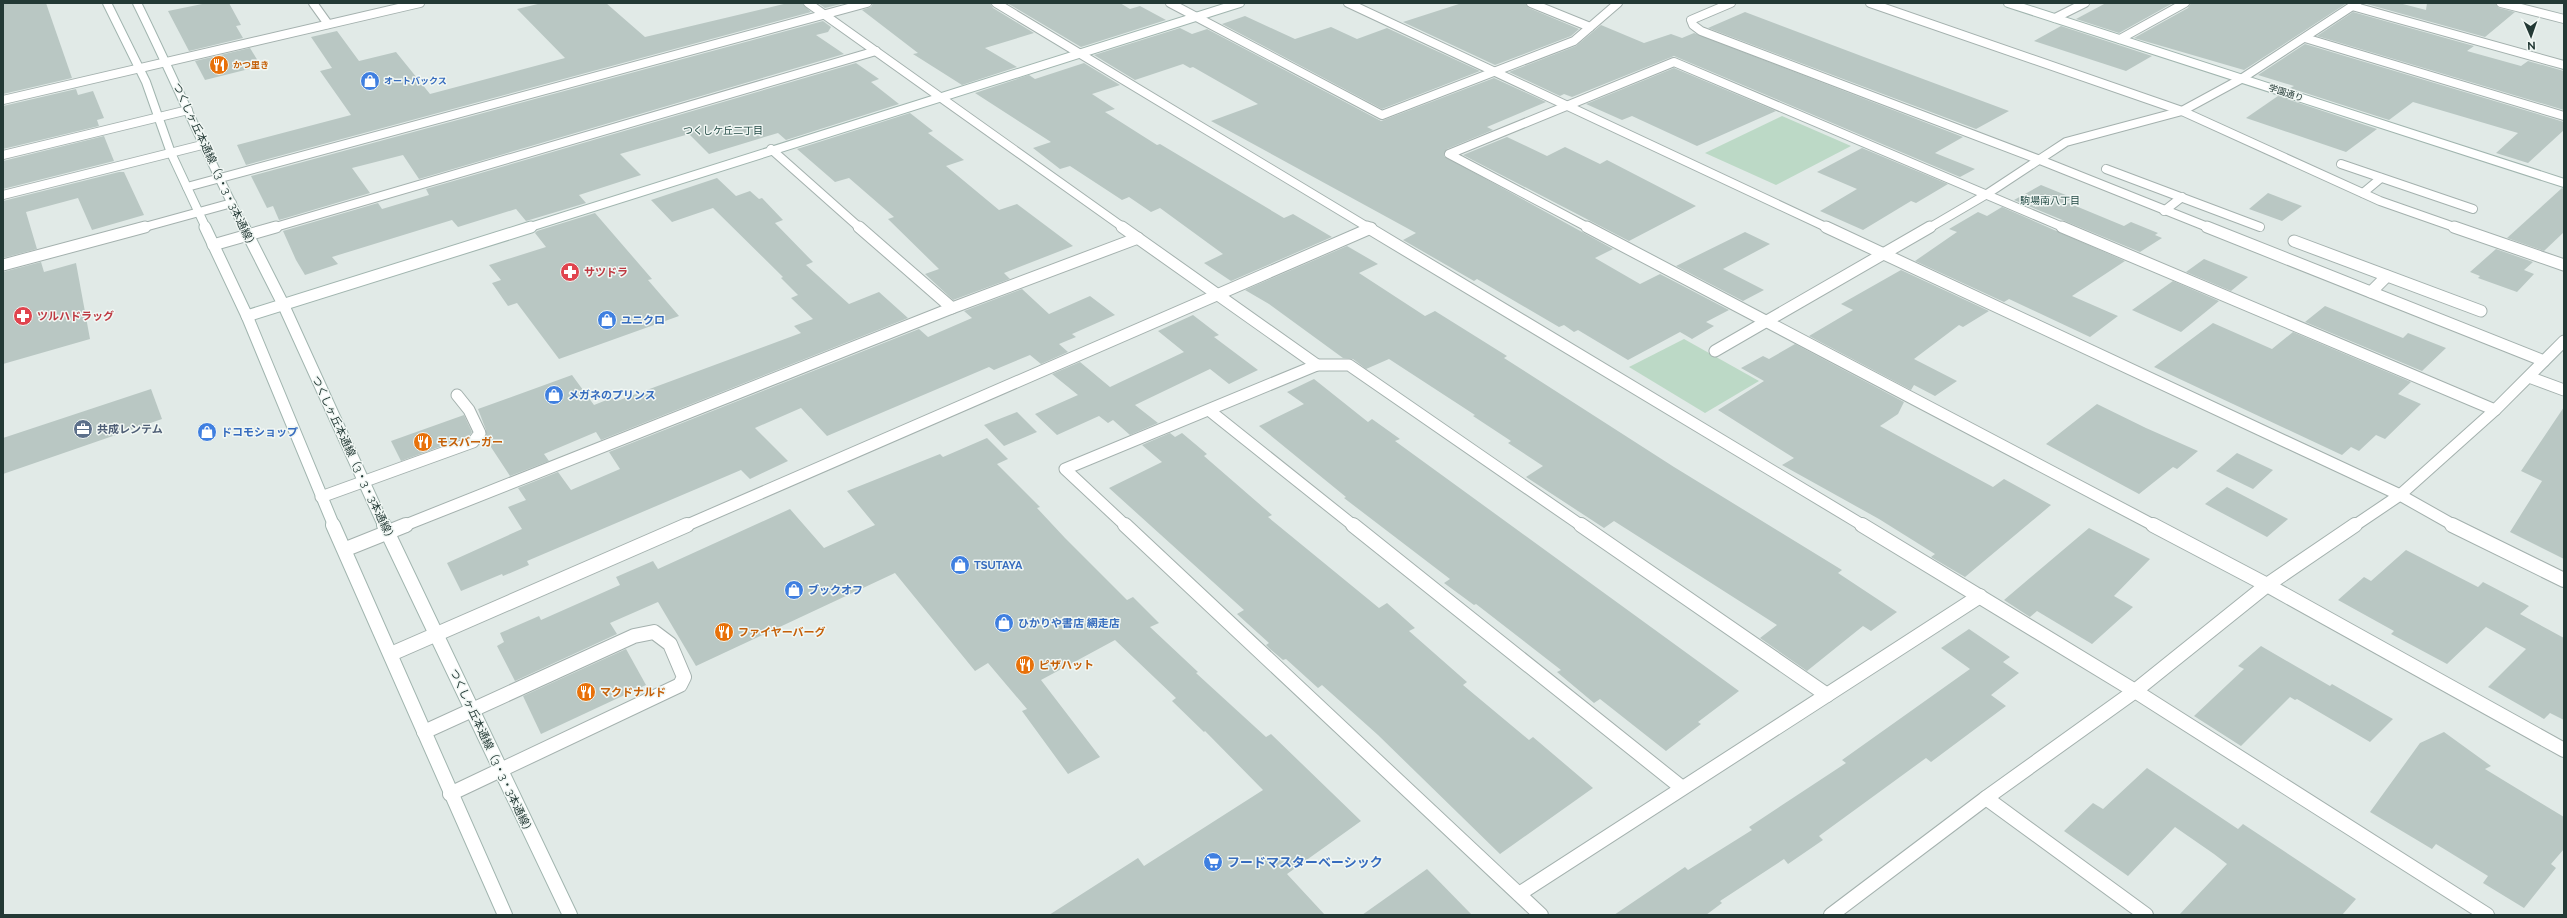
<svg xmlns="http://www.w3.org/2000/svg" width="2567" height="918" font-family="Raleway,'Noto Sans JP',sans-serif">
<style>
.green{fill:#bcd9c6}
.building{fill:#b9c7c3}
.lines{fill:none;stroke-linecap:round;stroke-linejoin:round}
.lane-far2-casing{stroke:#a4b1ae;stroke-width:10}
.lane-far1-casing{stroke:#a4b1ae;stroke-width:13}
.lane-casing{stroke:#a4b1ae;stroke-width:16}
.street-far2-casing{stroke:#a4b1ae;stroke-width:10}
.street-far1-casing{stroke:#a4b1ae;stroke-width:13}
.street-casing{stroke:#a4b1ae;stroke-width:16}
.secondary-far2-casing{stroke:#a1b5af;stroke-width:10}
.secondary-far1-casing{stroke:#a1b5af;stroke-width:13}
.secondary-casing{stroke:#a1b5af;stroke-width:16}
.lane-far2{stroke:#fff;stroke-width:8}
.lane-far1{stroke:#fff;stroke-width:11}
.lane{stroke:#fff;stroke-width:14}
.street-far2{stroke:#fff;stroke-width:8}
.street-far1{stroke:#fff;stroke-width:11}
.street{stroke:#fff;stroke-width:14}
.secondary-far2{stroke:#fff;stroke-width:8}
.secondary-far1{stroke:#fff;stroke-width:11}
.secondary{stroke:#fff;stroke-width:14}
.labels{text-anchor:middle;stroke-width:3;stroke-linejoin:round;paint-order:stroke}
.far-food-label{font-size:9px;font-weight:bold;fill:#c56008;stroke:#f1f7f4;text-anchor:start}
.far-shop-label{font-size:9px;font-weight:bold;fill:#366cbe;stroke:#f1f7f4;text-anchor:start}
.far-street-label{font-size:9px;fill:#233935;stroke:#f1f7f4}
.far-neighbourhood-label{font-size:10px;fill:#214943;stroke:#f1f7f4}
.street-label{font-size:11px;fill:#233935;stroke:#f1f7f4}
.health-label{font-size:11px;font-weight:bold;fill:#be3a42;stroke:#f1f7f4;text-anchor:start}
.shop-label{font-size:11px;font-weight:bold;fill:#366cbe;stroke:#f1f7f4;text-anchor:start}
.service-label{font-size:11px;font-weight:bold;fill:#4e5e75;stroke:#f1f7f4;text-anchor:start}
.food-label{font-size:11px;font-weight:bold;fill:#c56008;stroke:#f1f7f4;text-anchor:start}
.near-shop-label{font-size:13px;font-weight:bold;fill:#366cbe;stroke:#f1f7f4;text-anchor:start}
</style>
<rect width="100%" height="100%" fill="#e1eae7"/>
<g class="green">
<polygon points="1782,116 1851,146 1776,185 1705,153"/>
<polygon points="1684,339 1759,381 1705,413 1629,367"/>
</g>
<g class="building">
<polygon points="3,3 46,3 72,78 3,94"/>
<polygon points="207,3 229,3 241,25 236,26 243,38 189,51 168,11"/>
<polygon points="542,3 606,3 645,37 788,3 802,3 811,12 246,165 237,145 351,115 320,71 332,68 311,37 337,31 359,61 396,52 430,94 565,58 517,9"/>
<polygon points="818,3 845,3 825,8"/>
<polygon points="873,3 990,3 993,8 1034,33 985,48 1017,67 962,85 913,54 918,53 862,10 871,7"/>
<polygon points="1007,3 1120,3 1130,9 1140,6 1166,20 1081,47"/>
<polygon points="1462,3 1525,3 1529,8 1579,29 1571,36 1495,65 1403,22"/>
<polygon points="2106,3 2173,3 2119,33 2076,19"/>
<polygon points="2191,3 2347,3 2244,70 2134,38 2188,8"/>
<polygon points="2363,3 2399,3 2426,10 2427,3 2495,3 2499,8 2515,12 2485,37"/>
<polygon points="1745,12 1864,57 2009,111 1976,129 1708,28"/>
<polygon points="2353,12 2474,46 2467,51 2521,66 2528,61 2564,71 2564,110 2317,36"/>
<polygon points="1245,16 1295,39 1331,27 1357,39 1387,28 1480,71 1382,109 1222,24"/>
<polygon points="823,21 831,27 828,32 816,35 844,54 419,179 403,155 352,168 370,193 279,220 273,206 267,208 251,176"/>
<polygon points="1601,25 1644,43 1671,34 1682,38 1694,33 1963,137 1935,153 1975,169 1960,177 1674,56 1572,97 1564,94 1560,96 1509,72 1576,46"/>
<polygon points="2061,26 2152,56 2126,71 2034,41"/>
<polygon points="1180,28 1192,34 1207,29 1381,121 1494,78 1546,102 1487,127 1493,130 1447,149 1444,156 1613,249 1595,258 1640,284 1660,274 1729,310 1706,322 1714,326 1692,339 1680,332 1628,360 1578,330 1574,332 1564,325 1559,327 1477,279 1474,281 1403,240 1416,233 1211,121 1258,104 1193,67 1190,68 1183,64 1135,80 1094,55"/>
<polygon points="2305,44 2564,122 2564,130 2528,163 2496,153 2518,133 2413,102 2389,120 2290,88 2294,86 2258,75"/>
<polygon points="250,48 261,66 205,80 195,61"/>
<polygon points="856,63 879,79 871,82 899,104 786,140 778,133 709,154 689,134 620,154 641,175 579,195 586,203 526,221 516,209 458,227 452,220 332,257 338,264 305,275 296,260 283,231 378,203 382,209 429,195 426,189"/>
<polygon points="1084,63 1120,85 1092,94 1115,109 1105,112 1157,145 1160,144 1284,218 1293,214 1332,237 1231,281 1204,263 1223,254 1160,208 1151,212 1129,197 1122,200 1070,166 1060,169 1033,148 1051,142 975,93 1029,75 1035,79"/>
<polygon points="1674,68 1776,111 1697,146 1632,116 1622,120 1586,104"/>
<polygon points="76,89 78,95 93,91 104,118 97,120 99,126 3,149 3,106"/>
<polygon points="2278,96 2377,129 2346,152 2246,118"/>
<polygon points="910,113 933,131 928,133 964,160 946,166 999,210 1017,204 1073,246 1004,273 1010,279 953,300 925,274 939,269 888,219 894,217 849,178 835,182 797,149"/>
<polygon points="104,136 114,161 3,189 3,161"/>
<polygon points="1507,137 1547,156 1565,147 1600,164 1607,160 1696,206 1629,241 1463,155"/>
<polygon points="1862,148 1948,184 1916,203 1911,201 1863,230 1820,211 1857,189 1817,172"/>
<polygon points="119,172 124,172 144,215 92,230 78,198 26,212 37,249 3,258 3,201"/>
<polygon points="717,178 736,196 750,191 759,199 762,198 783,220 775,223 813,262 806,265 849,304 879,292 908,318 601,440 596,432 544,454 549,461 510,476 485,438 486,430 478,409 572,375 594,405 614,397 617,401 801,333 794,326 813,319 791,298 798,295 781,278 783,277 713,208 672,222 651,200"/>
<polygon points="2041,185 2073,198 2066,202 2124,226 2131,222 2158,233 2155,235 2162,238 2140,252 2014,200"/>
<polygon points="2562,188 2564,189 2564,232 2544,251 2507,238"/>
<polygon points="2268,193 2302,206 2282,221 2249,209"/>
<polygon points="2002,207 2125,261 2072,296 2118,316 2090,337 2009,299 2004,302 1915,261 1957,232 1949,229 1978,212 1987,216"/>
<polygon points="595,213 652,279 648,280 679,316 559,359 517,303 508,306 492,283 501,280 489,265 546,247 535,233 537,231"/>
<polygon points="1745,232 1770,244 1723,269 1764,290 1743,301 1676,266"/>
<polygon points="1347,246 1378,264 1359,273 1425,316 1435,311 1507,356 1504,358 1674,467 1842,570 1838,573 1897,612 1871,631 1863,626 1807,671 1760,638 1777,625 1614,521 1604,528 1526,477 1543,466 1508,443 1511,441 1473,416 1475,415 1389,359 1366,369 1353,359 1343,358 1269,304 1245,290"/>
<polygon points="2496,249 2533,262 2524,270 2534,274 2517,292 2478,278 2480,276 2470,272"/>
<polygon points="2204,259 2248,277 2231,291 2186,272"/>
<polygon points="41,262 44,272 76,263 90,339 3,364 3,272"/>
<polygon points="1901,270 1989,311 1963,327 1959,325 1914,359 1957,381 1935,396 1914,385 1911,390 1809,336 1853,310 1841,304"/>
<polygon points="2173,281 2219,301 2181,332 2132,310"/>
<polygon points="1022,289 1049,314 1090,296 1115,315 1072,334 1076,337 1059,344 1068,352 1041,364 1030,355 994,370 989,367 827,436 801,408 755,428 788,461 750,479 741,470 527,561 529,565 503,576 502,574 461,591 447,563 522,529 508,507 526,500 518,488 558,472 571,490 620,469 609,452 919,329 928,337 972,318 964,311"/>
<polygon points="2325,306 2403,338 2408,333 2446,348 2422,371 2305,322"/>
<polygon points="1193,315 1219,335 1214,337 1258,370 1229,384 1210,369 1135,405 1158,423 1130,435 1113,420 1108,423 1099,416 1057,435 1035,414 1078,395 1052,374 1080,362 1110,387 1184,352 1158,331"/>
<polygon points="2213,323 2272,349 2293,332 2411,382 2398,394 2421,404 2385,439 2376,435 2359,451 2351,447 2342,455 2154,367"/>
<polygon points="1795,344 1904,402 1898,414 1880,426 1993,487 2004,479 2051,505 1965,577 1931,557 1935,554 1879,519 1782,465 1794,458 1718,410 1764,381 1741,368 1763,356 1769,359"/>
<polygon points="1314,379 1368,422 1372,419 1400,439 1395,441 1739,691 1698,722 1701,724 1666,751 1600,699 1594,703 1557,672 1561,670 1476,604 1474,605 1444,583 1450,579 1344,498 1346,497 1259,426 1304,404 1287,392"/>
<polygon points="151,389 162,419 3,474 3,438"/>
<polygon points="2097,404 2146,428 2198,451 2177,469 2173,467 2139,494 2046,444"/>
<polygon points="2564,407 2564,559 2510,532 2542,481 2521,471"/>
<polygon points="1017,412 1037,432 1004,446 984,425"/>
<polygon points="464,415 472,432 469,436 401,461 391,441"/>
<polygon points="1170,433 1175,437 1182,433 1207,454 1204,456 1272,515 1268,517 1379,608 1387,603 1415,628 1409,631 1467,682 1463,685 1529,740 1533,737 1593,788 1500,854 1378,735 1322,685 1318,688 1286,659 1283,660 1270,649 1266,645 1269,643 1237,614 1244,610 1109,488 1162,462 1142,445"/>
<polygon points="987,438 1008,459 997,464 1040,507 1037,508 1065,538 1127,600 1133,597 1159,623 1150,627 1198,672 1196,673 1266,737 1271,734 1361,821 1287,874 1325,915 1049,915 1138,858 1144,866 1263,790 1205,731 1204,732 1172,701 1176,698 1115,640 1041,680 1100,757 1068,774 1022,711 1027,709 988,663 975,671 895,573 696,666 658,602 610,623 617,634 515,681 497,646 504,642 500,633 539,616 541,620 620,585 616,577 653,561 658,569 790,509 824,548 875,525 847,491 940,454 943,457"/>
<polygon points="2237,453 2273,470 2253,489 2216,471"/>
<polygon points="2227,487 2288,519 2267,537 2205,504"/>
<polygon points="2089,528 2150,559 2114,596 2133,607 2092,644 2037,611 2030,617 2004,600"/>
<polygon points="2406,550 2478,587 2483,582 2529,606 2520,614 2564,638 2564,720 2550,713 2544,719 2488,687 2526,649 2486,627 2447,664 2391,634 2394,631 2338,600 2364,577 2371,581"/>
<polygon points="1969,629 2010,657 2003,662 2019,673 1991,695 2006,706 1931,762 1926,758 1819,836 1823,840 1788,864 1784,859 1720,901 1722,903 1706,915 1614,915 1685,867 1688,870 1752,830 1749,827 1846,763 1842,760 1970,669 1941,648"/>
<polygon points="2261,646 2330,686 2332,684 2393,719 2370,742 2297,699 2295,700 2290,697 2241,746 2194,716 2244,669 2238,666"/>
<polygon points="626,649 646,685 541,734 523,696"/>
<polygon points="2444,732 2491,766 2485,769 2564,817 2564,849 2551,864 2556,868 2524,908 2483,883 2488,876 2436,844 2432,849 2370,812 2420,743"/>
<polygon points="2147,768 2238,829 2243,824 2356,899 2342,915 2179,915 2227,864 2214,854 2175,827 2128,876 2064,831 2093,803 2103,809"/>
<polygon points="1427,869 1472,915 1362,915"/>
</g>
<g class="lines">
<defs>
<g id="lane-far2">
<polyline points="2055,18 2085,3"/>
<polyline points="3,155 188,110"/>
<polyline points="2341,164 2473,209"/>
<polyline points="2106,169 2260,227"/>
<polyline points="2363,193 2381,178"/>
<polyline points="3,195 202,145"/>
<polyline points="2164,211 2182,197"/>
<polyline points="141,228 232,203"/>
</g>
<g id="lane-far1">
<polyline points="2294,241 2481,311"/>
<polyline points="3,265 145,227"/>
<polyline points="2371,292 2387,276"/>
<polyline points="321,497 473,442 480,433 469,410 457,395"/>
</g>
<polyline id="lane" points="424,732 634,636 654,632 670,644 684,677 680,685 450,794"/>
<g id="street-far2">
<polyline points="313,3 328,24"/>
<polyline points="808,3 1124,228"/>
<polyline points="996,3 1369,228"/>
<polyline points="1170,3 1382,115 1574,41 1618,3"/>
<polyline points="1348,3 1828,228"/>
<polyline points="1531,3 1590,27"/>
<polyline points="1731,3 1691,20 1693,25 1701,31 2040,160 2210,228"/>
<polyline points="1870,3 2182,111 2380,201 2457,228"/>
<polyline points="2501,3 2564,19"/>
<polyline points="2352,6 2564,65"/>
<polyline points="2305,38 2564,116"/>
<polyline points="2120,39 2185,3"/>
<polyline points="3,100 420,3"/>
<polyline points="771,149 860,228"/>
<polyline points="187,187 867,3"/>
<polyline points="272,228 876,51"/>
<polyline points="1589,228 1449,154 1674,62 2065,228"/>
<polyline points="1929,228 1987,194 2066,142 2182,111 2241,79 2357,3"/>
</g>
<g id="street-far1">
<polyline points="859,227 952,308"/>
<polyline points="1122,227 1317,365"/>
<polyline points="1367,227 1864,526"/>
<polyline points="1587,227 2155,526"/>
<polyline points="1826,227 2400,495 2455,526"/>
<polyline points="2062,227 2495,410"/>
<polyline points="2207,227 2544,361"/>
<polyline points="2454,227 2564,265"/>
<polyline points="213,245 276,227"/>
<polyline points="1715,351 1930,227"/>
<polyline points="2529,377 2564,390"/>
<polyline points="1210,411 1354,526"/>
<polyline points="403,526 952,308 1138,238"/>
<polyline points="685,526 1371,228"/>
<polyline points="1126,526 1065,469 1317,365 1349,365 1582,526"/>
<polyline points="2354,526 2400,495 2495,410 2564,341"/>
</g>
<g id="street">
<polyline points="1125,525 1541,915"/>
<polyline points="1353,525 1681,787"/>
<polyline points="1581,525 1827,695"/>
<polyline points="1862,525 2135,691 2487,915"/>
<polyline points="2153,525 2267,585 2564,750"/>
<polyline points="2452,525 2564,580"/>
<polyline points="346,549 406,525"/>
<polyline points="391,654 687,525"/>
<polyline points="1986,798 2146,915"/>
<polyline points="1519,894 1980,596"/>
<polyline points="1831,915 1986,798 2135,691 2267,585 2355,525"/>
</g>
<g id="secondary-far2">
<polyline points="107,3 146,82 171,153 206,228"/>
<path d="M 137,3 C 174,78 206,154 244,228"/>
<polyline points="2008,3 2564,183"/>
<polyline points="527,228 1240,3"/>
</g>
<g id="secondary-far1">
<polyline points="205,227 247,316 334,526"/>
<polyline points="244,227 283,304 384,526"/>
<polyline points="247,316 531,227"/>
</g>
<g id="secondary">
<polyline points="333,525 505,915"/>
<polyline points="384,525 570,915"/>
</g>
</defs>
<use href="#lane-far2" class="lane-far2-casing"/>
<use href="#lane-far1" class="lane-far1-casing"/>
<use href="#lane" class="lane-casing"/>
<use href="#street-far2" class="street-far2-casing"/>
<use href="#street-far1" class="street-far1-casing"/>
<use href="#street" class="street-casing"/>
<use href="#secondary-far2" class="secondary-far2-casing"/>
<use href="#secondary-far1" class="secondary-far1-casing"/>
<use href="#secondary" class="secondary-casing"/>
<use href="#lane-far2" class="lane-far2"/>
<use href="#lane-far1" class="lane-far1"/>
<use href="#lane" class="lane"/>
<use href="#street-far2" class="street-far2"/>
<use href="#street-far1" class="street-far1"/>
<use href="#street" class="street"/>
<use href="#secondary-far2" class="secondary-far2"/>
<use href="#secondary-far1" class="secondary-far1"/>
<use href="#secondary" class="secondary"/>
</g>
<defs>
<symbol id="restaurant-disc" viewBox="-11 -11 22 22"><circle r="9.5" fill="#e8710a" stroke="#f1f7f4"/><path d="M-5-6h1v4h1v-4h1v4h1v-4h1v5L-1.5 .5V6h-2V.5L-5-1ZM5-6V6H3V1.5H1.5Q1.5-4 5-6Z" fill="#fff"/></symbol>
<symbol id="shop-disc" viewBox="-11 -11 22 22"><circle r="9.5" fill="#3f7fe0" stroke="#f1f7f4"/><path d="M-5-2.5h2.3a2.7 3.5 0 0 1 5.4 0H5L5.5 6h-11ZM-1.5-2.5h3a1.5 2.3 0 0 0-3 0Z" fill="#fff"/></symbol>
<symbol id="pharmacy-disc" viewBox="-11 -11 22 22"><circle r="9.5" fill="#e0444e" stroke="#f1f7f4"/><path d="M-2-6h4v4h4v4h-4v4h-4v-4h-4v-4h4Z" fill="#fff"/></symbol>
<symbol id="office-disc" viewBox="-11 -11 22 22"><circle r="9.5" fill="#5c6f8a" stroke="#f1f7f4"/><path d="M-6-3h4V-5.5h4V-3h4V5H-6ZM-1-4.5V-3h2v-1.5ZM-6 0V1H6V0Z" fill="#fff"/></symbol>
<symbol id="supermarket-disc" viewBox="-11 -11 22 22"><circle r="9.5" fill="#3f7fe0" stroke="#f1f7f4"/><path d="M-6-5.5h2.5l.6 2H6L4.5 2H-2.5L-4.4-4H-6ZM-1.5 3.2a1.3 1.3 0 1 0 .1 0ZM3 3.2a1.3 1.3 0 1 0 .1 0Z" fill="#fff"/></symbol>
</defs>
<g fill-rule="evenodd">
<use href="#restaurant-disc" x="208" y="54" width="22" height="22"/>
<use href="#shop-disc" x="359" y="70" width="22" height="22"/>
<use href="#pharmacy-disc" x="559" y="261" width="22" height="22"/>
<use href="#pharmacy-disc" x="12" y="305" width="22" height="22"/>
<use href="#shop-disc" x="596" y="309" width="22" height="22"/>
<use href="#shop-disc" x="543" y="384" width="22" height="22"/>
<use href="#office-disc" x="72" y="418" width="22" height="22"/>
<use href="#shop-disc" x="196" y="421" width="22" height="22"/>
<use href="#restaurant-disc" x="412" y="431" width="22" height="22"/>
<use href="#shop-disc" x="949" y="554" width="22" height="22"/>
<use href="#shop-disc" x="783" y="579" width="22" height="22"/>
<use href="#shop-disc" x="993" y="612" width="22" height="22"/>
<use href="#restaurant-disc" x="713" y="621" width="22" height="22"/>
<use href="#restaurant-disc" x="1014" y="654" width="22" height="22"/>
<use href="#restaurant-disc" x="575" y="681" width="22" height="22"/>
<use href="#supermarket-disc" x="1202" y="851" width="22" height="22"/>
</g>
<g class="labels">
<g class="far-food-label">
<text x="233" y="68">かつ里き</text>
</g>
<g class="far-shop-label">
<text x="384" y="84">オートバックス</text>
</g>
<g class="far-street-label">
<text transform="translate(2286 93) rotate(18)" y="3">学園通り</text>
</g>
<g class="far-neighbourhood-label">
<text x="723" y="134">つくしケ丘二丁目</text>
<text x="2050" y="204">駒場南八丁目</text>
</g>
<g class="street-label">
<text transform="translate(215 166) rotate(65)" y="4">つくしヶ丘本通線（3・3・3本通線）</text>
<text transform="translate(354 459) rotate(65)" y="4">つくしヶ丘本通線（3・3・3本通線）</text>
<text transform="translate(492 752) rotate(65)" y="4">つくしヶ丘本通線（3・3・3本通線）</text>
</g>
<g class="health-label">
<text x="584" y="276">サツドラ</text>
<text x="37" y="320">ツルハドラッグ</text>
</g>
<g class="shop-label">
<text x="621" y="324">ユニクロ</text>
<text x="568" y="399">メガネのプリンス</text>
<text x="221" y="436">ドコモショップ</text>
<text x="974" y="569">TSUTAYA</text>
<text x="808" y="594">ブックオフ</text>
<text x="1018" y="627">ひかりや書店 網走店</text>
</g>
<g class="service-label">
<text x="97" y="433">共成レンテム</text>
</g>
<g class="food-label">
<text x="437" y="446">モスバーガー</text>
<text x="738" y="636">ファイヤーバーグ</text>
<text x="1039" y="669">ピザハット</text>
<text x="600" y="696">マクドナルド</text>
</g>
<g class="near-shop-label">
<text x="1227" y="867">フードマスターベーシック</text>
</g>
</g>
<rect width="2567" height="918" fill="none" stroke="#233935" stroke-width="8"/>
<g transform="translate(2531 36) rotate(178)" stroke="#f1f7f4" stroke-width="3" paint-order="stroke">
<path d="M0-3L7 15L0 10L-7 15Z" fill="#233935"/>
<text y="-6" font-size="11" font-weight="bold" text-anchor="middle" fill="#233935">N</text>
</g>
</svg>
